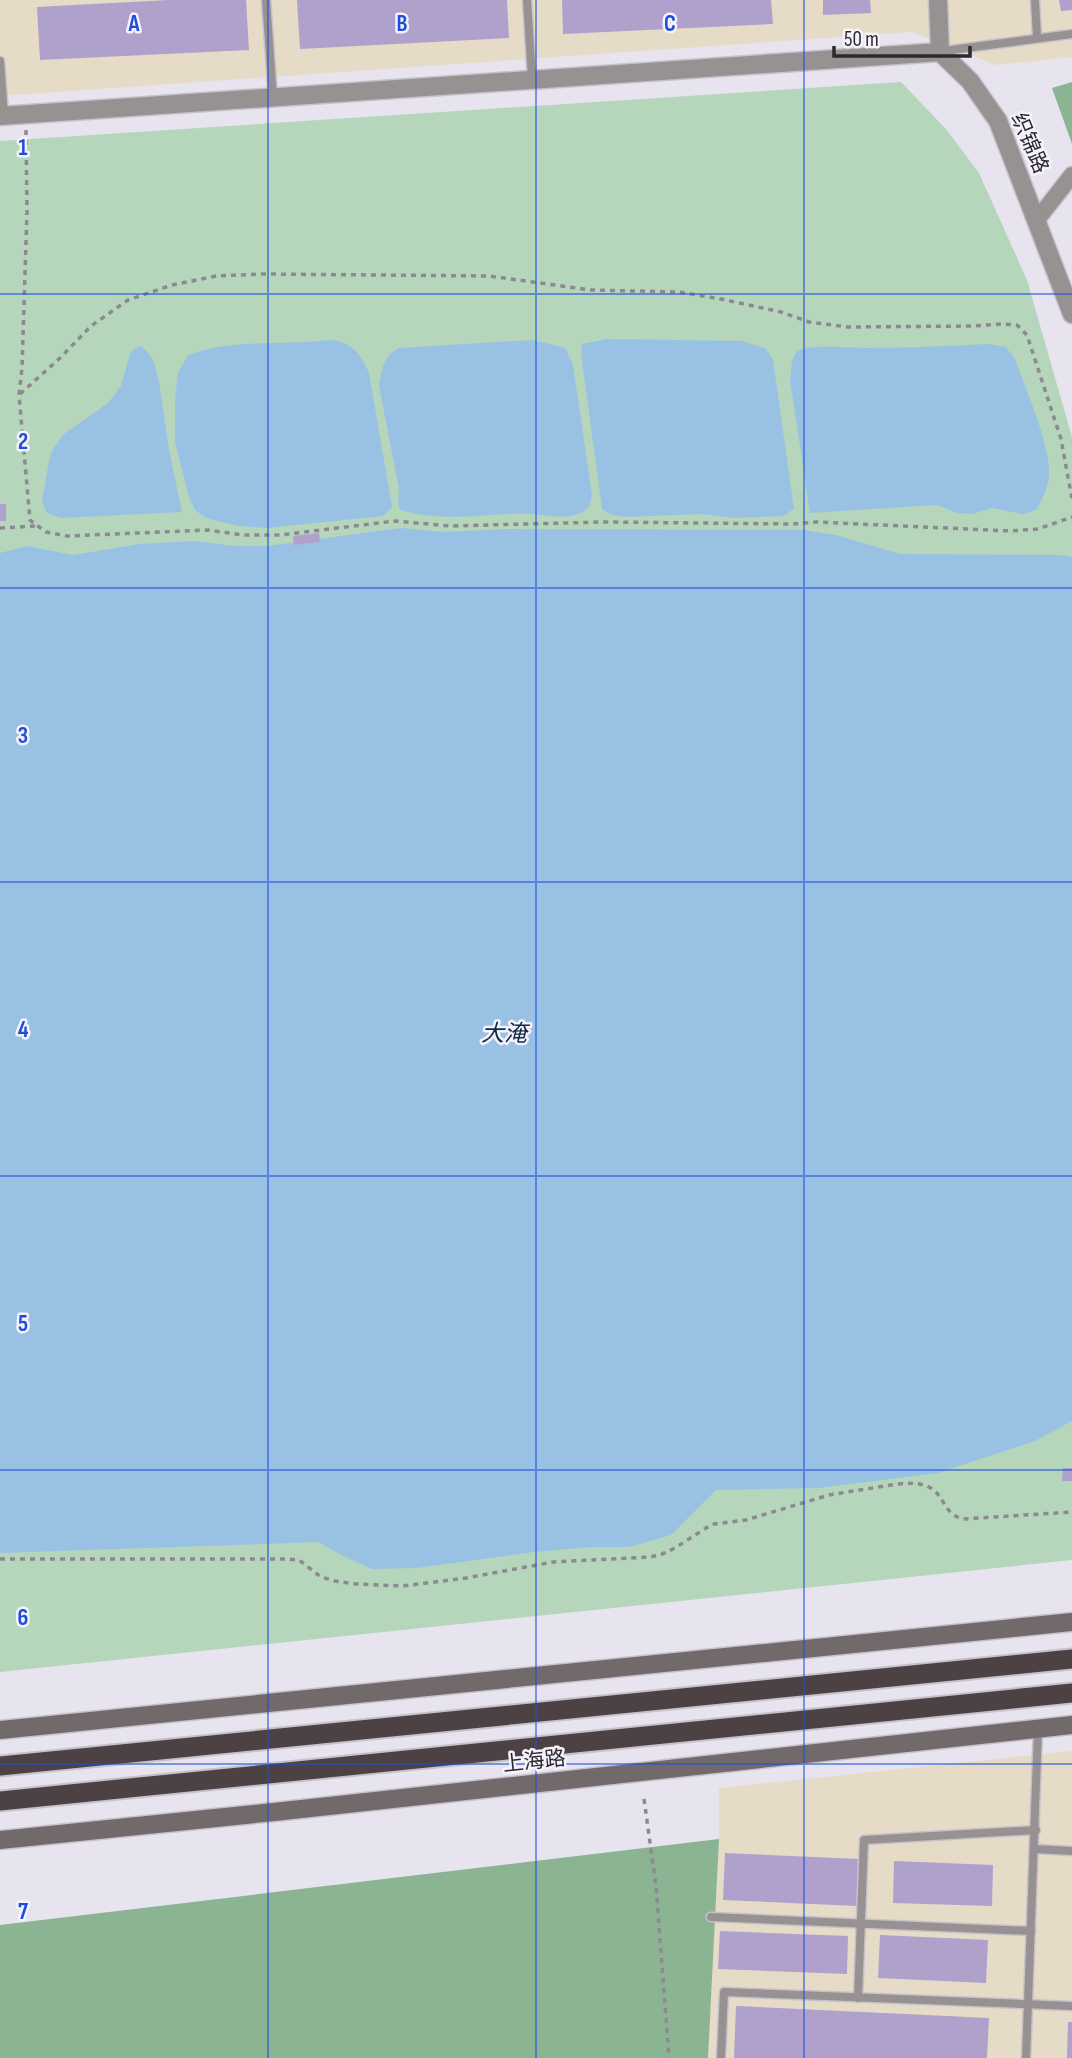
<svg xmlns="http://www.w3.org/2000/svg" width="1072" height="2058" font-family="'Sofia Sans Condensed','Noto Sans SC',sans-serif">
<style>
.industrial{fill:#e6dbc6}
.green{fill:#b5d6bb}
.forest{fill:#8bb493}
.water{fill:#99c1e4}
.building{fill:#b0a0cc}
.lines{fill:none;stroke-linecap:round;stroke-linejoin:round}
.service-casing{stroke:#c6c2cc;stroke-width:11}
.minor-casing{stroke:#c6c2cc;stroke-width:19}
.tertiary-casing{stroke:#c6c2cc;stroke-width:21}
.secondary-casing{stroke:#c6c2cc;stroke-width:21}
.trunk-casing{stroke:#c6c2cc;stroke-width:23}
.path{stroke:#8c8991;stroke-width:3.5;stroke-dasharray:5 5;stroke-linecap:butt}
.service{stroke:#979192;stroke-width:8}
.minor{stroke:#979192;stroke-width:16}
.tertiary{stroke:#979192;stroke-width:18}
.secondary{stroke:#72696b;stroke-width:18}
.trunk{stroke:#4c4244;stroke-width:19}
.grid{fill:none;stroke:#1d4ed8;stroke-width:2;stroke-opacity:0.55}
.labels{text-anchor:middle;stroke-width:5;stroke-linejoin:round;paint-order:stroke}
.street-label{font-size:21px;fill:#2a292d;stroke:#f5f1fd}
.water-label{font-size:23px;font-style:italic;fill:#0d2c44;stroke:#f5f1fd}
.grid-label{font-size:23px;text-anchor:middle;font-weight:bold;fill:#1d4ed8;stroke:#f5f1fd;stroke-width:5;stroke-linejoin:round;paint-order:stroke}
</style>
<rect width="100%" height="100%" fill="#e8e4ef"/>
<g class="industrial">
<polygon points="0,0 1072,0 1072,57 996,65 912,32 0,96"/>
<polygon points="1072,1751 1072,2058 708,2058 719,1839 719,1788"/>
</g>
<polygon class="green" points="901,82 946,129 979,173 1027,280 1072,437 1072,1560 0,1672 0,141"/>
<g class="forest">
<polygon points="1072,82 1072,144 1052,88"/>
<polygon points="719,1839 708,2058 0,2058 0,1925"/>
</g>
<g class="water">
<polygon points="607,339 743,341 766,349 773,360 794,509 783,516 733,518 701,514 626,517 611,515 602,509 581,353 582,344"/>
<path d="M 329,340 C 351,341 361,354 369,373 L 392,507 L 383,516 L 267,528 L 238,526 L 206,518 L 195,510 L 189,497 L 175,442 L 175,399 L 178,373 L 188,355 C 233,338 283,346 329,340 Z"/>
<path d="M 533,340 L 565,348 L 573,365 L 592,495 L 589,507 C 583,512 578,515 570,516 C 557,518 544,515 531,514 C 483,512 450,524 400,510 L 398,501 L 399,489 L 379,386 C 381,371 384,355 399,348 Z"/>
<path d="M 987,344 L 1006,347 L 1015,359 C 1025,387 1051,447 1049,474 C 1049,486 1042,500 1036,510 L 1023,514 L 991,508 L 973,514 L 957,513 L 937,505 L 810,513 L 790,380 L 792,360 L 797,351 C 816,344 845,348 867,348 C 907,348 947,346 987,344 Z"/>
<polygon points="140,346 147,351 153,360 159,381 169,450 182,512 61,518 47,513 42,502 50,455 55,446 64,434 108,403 121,386 130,354 134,349"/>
<polygon points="401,528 445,532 506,529 804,530 836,535 900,554 1063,555 1072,557 1072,1421 1035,1441 938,1473 819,1488 716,1490 671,1535 629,1547 591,1547 534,1552 417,1568 372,1569 341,1555 319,1542 0,1553 0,553 27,546 73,555 140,544 196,541 234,546 267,546"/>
</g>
<g class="building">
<polygon points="169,0 246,0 249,50 40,60 37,7"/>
<polygon points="297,0 507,0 509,38 300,49"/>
<polygon points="562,0 771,0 773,24 563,34"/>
<polygon points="823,0 870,0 871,13 823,15"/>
<polygon points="1059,0 1072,0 1072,10 1061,11"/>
<rect x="0" y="504" width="6" height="17"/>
<polygon points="319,533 320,542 294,545 293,536"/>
<polygon points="1063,1468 1072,1468 1072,1481 1062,1481"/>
<polygon points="725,1853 859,1859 857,1906 723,1900"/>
<polygon points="894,1861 993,1865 992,1906 893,1903"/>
<polygon points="720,1931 848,1936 847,1974 718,1969"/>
<polygon points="880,1935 988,1940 986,1983 878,1978"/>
<polygon points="736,2006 989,2018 987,2058 734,2058"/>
<polygon points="1068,2022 1072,2022 1072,2058 1067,2058"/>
</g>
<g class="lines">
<defs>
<g id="service">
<polyline points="266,0 273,97"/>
<polyline points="527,0 532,79"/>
<polyline points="1035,0 1037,37"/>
<polyline points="943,51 1072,34"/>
<polyline points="0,61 4,115"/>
<polyline points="1035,1849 1072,1851"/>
<polyline points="711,1917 1031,1931"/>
<polyline points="858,1998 864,1840 1036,1830"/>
<polyline points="721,2058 724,1992 1072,2006"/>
<polyline points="1026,2058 1038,1729"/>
</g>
<polyline id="minor" points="1036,221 1072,175"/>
<g id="tertiary">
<polyline points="938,0 940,52 970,81 998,121 1072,314"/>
<polyline points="0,116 940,52"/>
</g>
<g id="secondary">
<polyline points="0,1730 1072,1622"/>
<polyline points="0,1840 274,1812 1072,1725"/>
</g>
<g id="trunk">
<polyline points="0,1766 1072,1659"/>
<polyline points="0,1801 1072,1693"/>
</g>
</defs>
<use href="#service" class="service-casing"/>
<use href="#minor" class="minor-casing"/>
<use href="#tertiary" class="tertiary-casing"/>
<use href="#secondary" class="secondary-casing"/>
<use href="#trunk" class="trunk-casing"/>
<g class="path">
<polyline points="26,130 27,211 22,368 19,395 30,520 46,532 67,536 208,530 243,535 280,535 395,521 450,526 603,522 792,524 816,522 1011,531 1038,529 1072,517"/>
<polyline points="20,394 59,359 91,326 128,300 172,285 216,276 263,274 489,276 591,290 679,292 721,299 781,312 809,322 848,327 972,326 1002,324 1017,325 1027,335 1061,439 1072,499"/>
<polyline points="0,528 36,526"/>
<path d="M 0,1559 L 285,1559 L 299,1560 L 321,1577 L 335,1581 L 356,1584 L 403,1586 L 466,1578 L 553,1562 L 650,1557 L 660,1555 L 675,1548 L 706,1528 L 714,1524 L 746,1520 L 829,1495 L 897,1484 C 951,1478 934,1511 963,1519 L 1072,1512"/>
<polyline points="644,1799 656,1886 669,2058"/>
</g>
<use href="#service" class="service"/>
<use href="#minor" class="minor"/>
<use href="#tertiary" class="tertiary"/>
<use href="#secondary" class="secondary"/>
<use href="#trunk" class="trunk"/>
</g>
<path class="grid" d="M 268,0 L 268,2058M 536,0 L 536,2058M 804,0 L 804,2058M 0,294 L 1072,294M 0,588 L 1072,588M 0,882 L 1072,882M 0,1176 L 1072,1176M 0,1470 L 1072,1470M 0,1764 L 1072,1764"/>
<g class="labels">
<g class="street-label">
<text transform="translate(1030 143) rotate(67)" y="7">织锦路</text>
<text transform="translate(534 1761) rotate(-6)" y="7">上海路</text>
</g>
<g class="water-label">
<text x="504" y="1041">大淹</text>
</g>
</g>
<g class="grid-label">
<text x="134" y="31">A</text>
<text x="402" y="31">B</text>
<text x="670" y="31">C</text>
<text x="23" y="155">1</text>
<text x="23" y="449">2</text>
<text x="23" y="743">3</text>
<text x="23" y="1037">4</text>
<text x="23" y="1331">5</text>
<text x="23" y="1625">6</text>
<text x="23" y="1919">7</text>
</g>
<path d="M834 46v10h136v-10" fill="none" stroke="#2a292d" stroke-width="3.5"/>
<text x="844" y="46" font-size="21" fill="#2a292d" stroke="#f5f1fd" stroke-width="5" paint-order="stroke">50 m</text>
</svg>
